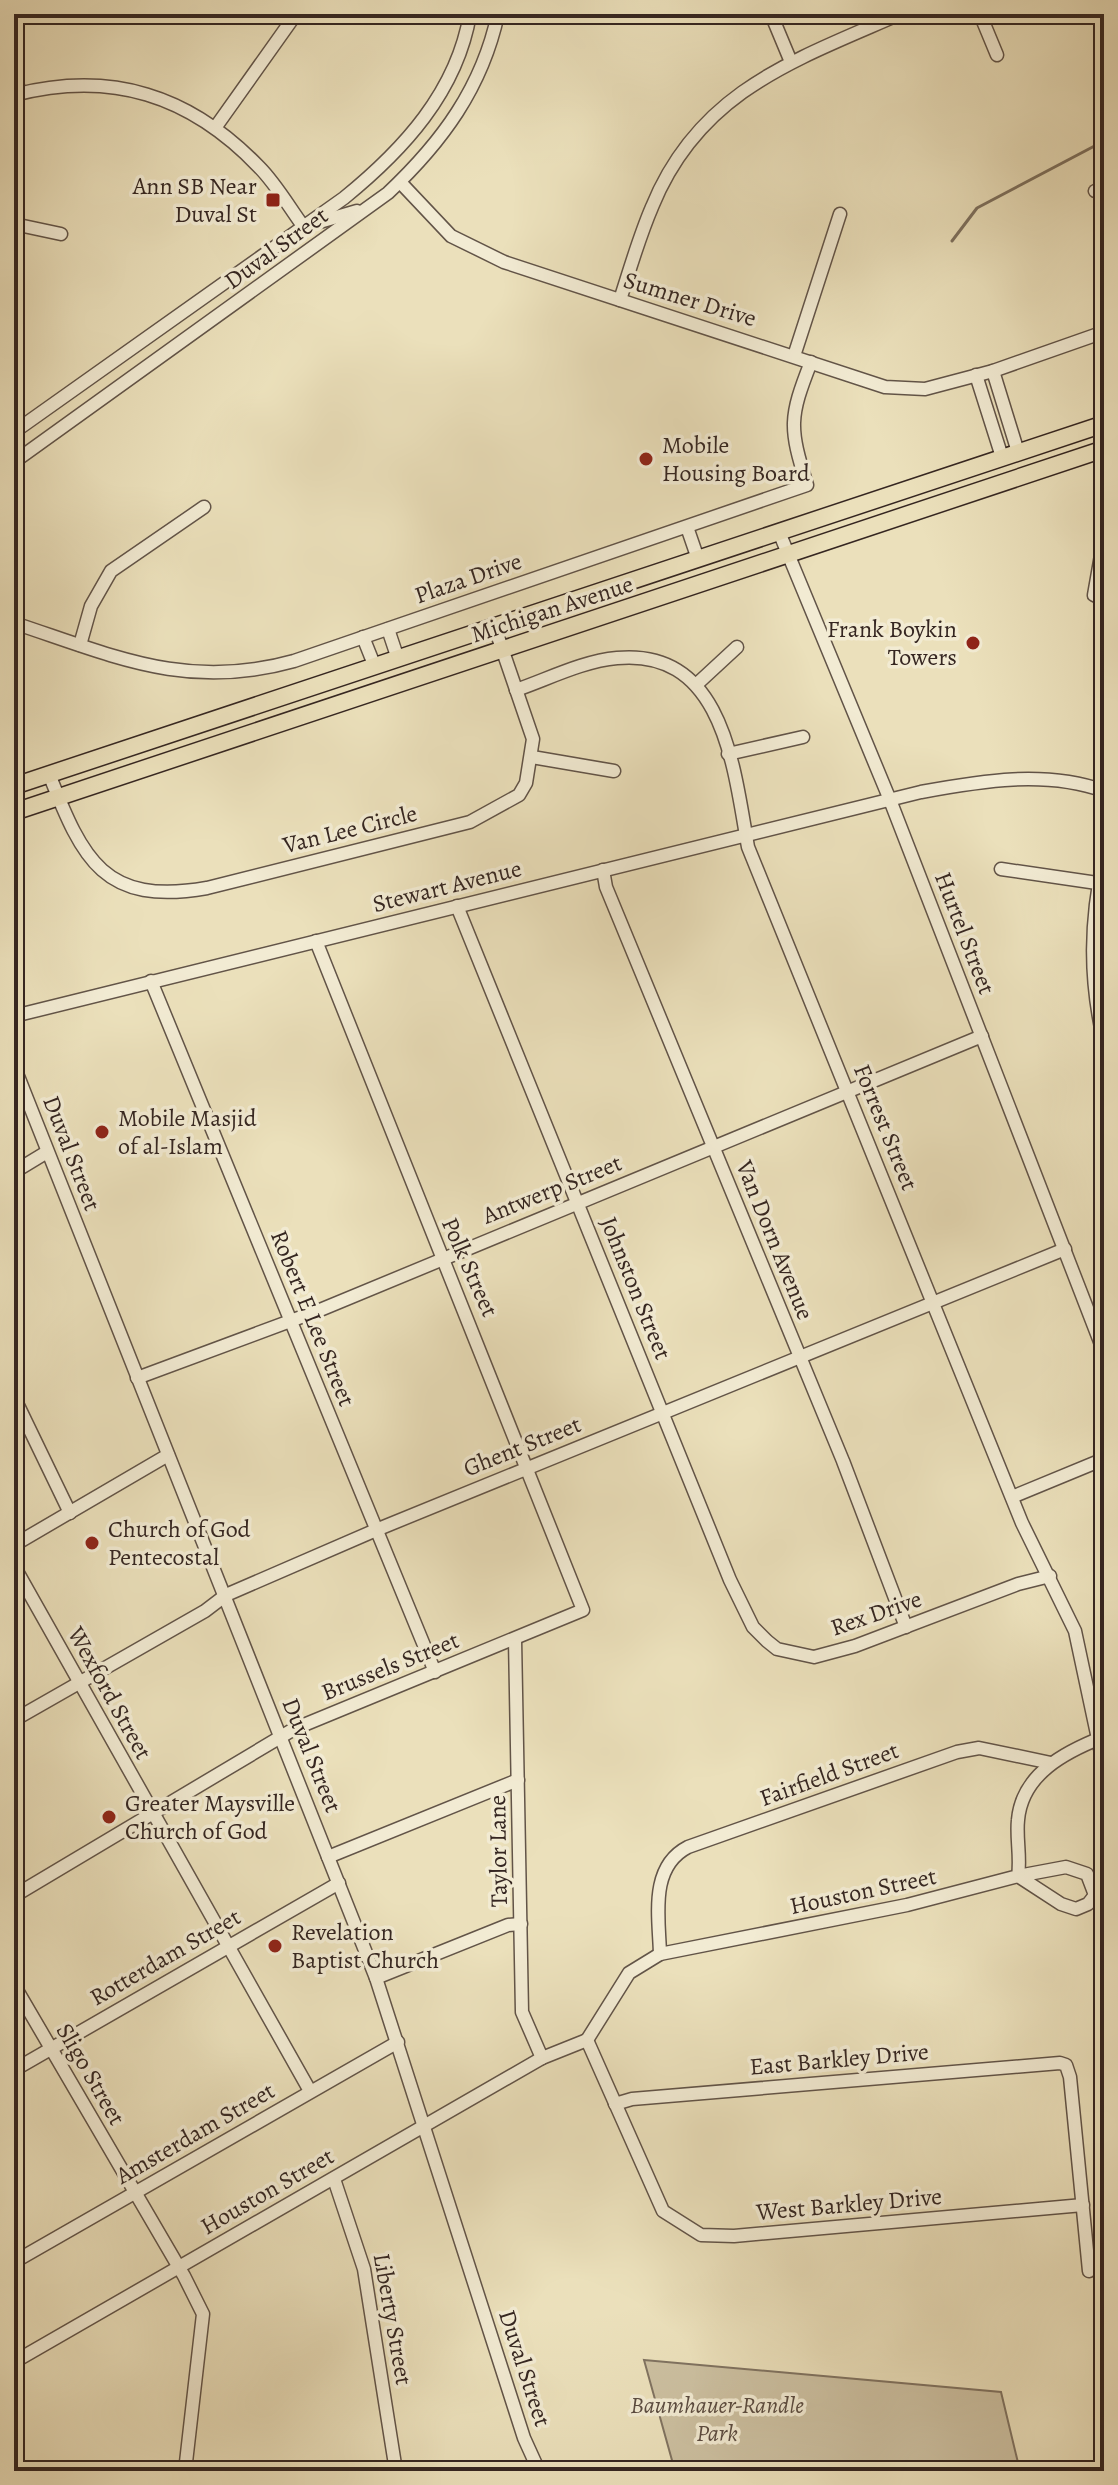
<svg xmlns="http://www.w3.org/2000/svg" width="1118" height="2485" font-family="Alegreya,serif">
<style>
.green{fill:#ccc0a1;stroke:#807361;stroke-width:2}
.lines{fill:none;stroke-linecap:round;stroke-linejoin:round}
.stream{stroke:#7d705e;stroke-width:3}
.minor-casing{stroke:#625448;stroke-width:15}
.major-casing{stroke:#352621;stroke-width:19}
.minor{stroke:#f2ebd3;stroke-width:12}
.major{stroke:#ebe0bb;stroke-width:16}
.poi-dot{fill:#8f2418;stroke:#f2ebd3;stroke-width:3}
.labels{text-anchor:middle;stroke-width:7;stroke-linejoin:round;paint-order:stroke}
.poi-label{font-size:24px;fill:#352621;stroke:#f2ebd3;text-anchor:start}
.street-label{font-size:24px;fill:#352621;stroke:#f2ebd3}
.park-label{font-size:24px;font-style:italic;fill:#5b4c41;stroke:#f2ebd3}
</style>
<rect width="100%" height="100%" fill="#ebe0bb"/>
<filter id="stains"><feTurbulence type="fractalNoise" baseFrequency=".0025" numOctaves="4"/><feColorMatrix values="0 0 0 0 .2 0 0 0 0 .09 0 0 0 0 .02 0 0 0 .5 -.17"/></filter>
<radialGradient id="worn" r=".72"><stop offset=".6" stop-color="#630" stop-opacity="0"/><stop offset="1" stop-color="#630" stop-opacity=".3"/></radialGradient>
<polygon class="green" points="644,2360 1001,2392 1020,2471 675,2471"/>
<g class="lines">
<polyline class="stream" points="952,241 977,208 1104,141"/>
<defs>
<g id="minor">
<polyline points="771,14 791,62"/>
<polyline points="980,14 997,55"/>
<polyline points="14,71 20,94"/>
<path d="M 14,95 C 111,70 190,95 259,167 C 276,184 289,207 303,226"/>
<polyline points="215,128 296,14"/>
<polyline points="400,182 451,236 504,262 885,387 925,389 993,371 1104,332"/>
<polyline points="1095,191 1104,188"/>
<polyline points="14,224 61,234"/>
<polyline points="306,226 357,211"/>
<path d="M 620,300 C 630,269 639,237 652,207 C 699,91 795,60 900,14"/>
<polyline points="794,356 840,214"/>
<polyline points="993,371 1018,452"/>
<polyline points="976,375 1002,457"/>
<path d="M 14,432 L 344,198 C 403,150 457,92 470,14"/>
<path d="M 14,462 L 388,193 C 442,142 482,88 498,14"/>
<polyline points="687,527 698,559"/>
<polyline points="779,532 890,800 1104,1352"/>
<polyline points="1104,538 1094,595 1104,600"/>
<path d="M 14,623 C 114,656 187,691 294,661 L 807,485 C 789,427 789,418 811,362"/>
<polyline points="388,629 398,659"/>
<polyline points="363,637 375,667"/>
<polyline points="80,645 91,606 111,571 204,507"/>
<polyline points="697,684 737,647"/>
<path d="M 516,690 C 548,679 583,661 617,658 C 724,648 734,769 748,847 L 1022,1523 L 1075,1631 L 1104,1767"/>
<polyline points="728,754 803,737"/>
<polyline points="532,757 614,771"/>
<path d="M 49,774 C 83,860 104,906 207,888 L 470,822 L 519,795 L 526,783 L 533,739 L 495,628"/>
<path d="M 1104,857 C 1090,921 1089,978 1104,1042"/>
<polyline points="1001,869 1104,884"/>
<polyline points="603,870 606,887 843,1461 906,1627"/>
<polyline points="457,906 730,1580 753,1627 767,1641 777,1649 814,1657 855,1646 1018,1584 1050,1576"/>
<polyline points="151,981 435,1672"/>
<path d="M 14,1016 L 921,792 C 981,781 1045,770 1104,791"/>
<polyline points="14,1066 376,1978 524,2438 539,2471"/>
<polyline points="14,1172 47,1152"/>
<polyline points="137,1378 320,1310 982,1036"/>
<polyline points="14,1397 70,1513"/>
<polyline points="1012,1497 1104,1459"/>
<polyline points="14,1545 168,1455"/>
<polyline points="14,1566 310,2091"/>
<polyline points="515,1639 522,2012 542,2058"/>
<polyline points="14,1720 205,1611 226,1595 376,1530 1065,1249"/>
<polyline points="328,1857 518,1780"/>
<polygon points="1066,1867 1087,1874 1095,1895 1088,1904 1076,1909 1061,1904 1018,1876"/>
<polyline points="14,1896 294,1729 583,1610 316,941"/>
<path d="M 660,1954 C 659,1917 649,1867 688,1847 L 957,1752 L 979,1748 L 1051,1763"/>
<polyline points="376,1978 508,1925 521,1924"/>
<polyline points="14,1985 184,2276 203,2314 185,2471"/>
<path d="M 587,2040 L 629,1973 L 660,1954 L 907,1905 L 1018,1876 C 1021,1858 1016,1838 1018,1820 C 1022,1774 1065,1752 1103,1737"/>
<polyline points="587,2040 663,2211 701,2235 734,2236 1083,2205"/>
<polyline points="14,2070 339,1883"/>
<polyline points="615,2104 632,2099 1060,2063 1066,2065 1070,2077 1089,2271"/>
<polyline points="334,2179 364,2269 396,2471"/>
<polyline points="14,2262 398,2042"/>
<polyline points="14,2362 542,2058 587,2040"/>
</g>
<g id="major">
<polyline points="14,786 1104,424"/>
<polyline points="14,812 1104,449"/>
</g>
</defs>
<use href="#minor" class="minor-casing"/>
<use href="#major" class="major-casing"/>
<use href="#minor" class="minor"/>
<use href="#major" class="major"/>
</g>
<g class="poi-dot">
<rect x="265" y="192" width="16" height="16" rx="4"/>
<circle cx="646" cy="459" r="8"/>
<circle cx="973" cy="643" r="8"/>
<circle cx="102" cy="1132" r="8"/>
<circle cx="92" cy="1543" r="8"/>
<circle cx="109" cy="1817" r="8"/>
<circle cx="275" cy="1946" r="8"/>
</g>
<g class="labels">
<g class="poi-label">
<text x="257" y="194" text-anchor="end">Ann SB Near<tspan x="257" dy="28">Duval St</tspan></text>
<text x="662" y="453">Mobile<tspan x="662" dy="28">Housing Board</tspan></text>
<text x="957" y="637" text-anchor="end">Frank Boykin<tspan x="957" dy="28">Towers</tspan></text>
<text x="118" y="1126">Mobile Masjid<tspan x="118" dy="28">of al-Islam</tspan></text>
<text x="108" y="1537">Church of God<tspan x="108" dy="28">Pentecostal</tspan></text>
<text x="125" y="1811">Greater Maysville<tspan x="125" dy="28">Church of God</tspan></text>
<text x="291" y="1940">Revelation<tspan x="291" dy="28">Baptist Church</tspan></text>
</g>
<g class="street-label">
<text transform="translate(276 248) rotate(-36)" y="8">Duval Street</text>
<text transform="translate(690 299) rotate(17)" y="8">Sumner Drive</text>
<text transform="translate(468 578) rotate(-19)" y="8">Plaza Drive</text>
<text transform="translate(552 609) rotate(-18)" y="8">Michigan Avenue</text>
<text transform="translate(350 829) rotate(-14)" y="8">Van Lee Circle</text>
<text transform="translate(447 886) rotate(-14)" y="8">Stewart Avenue</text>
<text transform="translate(965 933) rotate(69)" y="8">Hurtel Street</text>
<text transform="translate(886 1127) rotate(68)" y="8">Forrest Street</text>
<text transform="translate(72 1153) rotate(69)" y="8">Duval Street</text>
<text transform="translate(552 1189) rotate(-22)" y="8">Antwerp Street</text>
<text transform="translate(775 1240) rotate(68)" y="8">Van Dorn Avenue</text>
<text transform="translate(470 1267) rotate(66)" y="8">Polk Street</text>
<text transform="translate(636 1288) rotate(68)" y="8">Johnston Street</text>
<text transform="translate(313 1318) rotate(68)" y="8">Robert E Lee Street</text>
<text transform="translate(522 1446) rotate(-22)" y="8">Ghent Street</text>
<text transform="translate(876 1613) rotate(-19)" y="8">Rex Drive</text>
<text transform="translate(390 1666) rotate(-22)" y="8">Brussels Street</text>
<text transform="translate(110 1693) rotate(61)" y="8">Wexford Street</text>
<text transform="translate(312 1755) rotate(68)" y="8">Duval Street</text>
<text transform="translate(829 1774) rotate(-20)" y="8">Fairfield Street</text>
<text transform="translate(498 1851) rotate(-91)" y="8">Taylor Lane</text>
<text transform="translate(863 1891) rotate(-12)" y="8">Houston Street</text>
<text transform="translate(165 1957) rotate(-30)" y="8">Rotterdam Street</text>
<text transform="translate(839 2059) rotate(-5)" y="8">East Barkley Drive</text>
<text transform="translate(91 2074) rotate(60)" y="8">Sligo Street</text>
<text transform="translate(195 2133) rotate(-30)" y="8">Amsterdam Street</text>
<text transform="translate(267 2191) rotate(-30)" y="8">Houston Street</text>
<text transform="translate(849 2204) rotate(-5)" y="8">West Barkley Drive</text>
<text transform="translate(393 2319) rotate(80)" y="8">Liberty Street</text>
<text transform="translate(525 2368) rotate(72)" y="8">Duval Street</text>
</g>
<g class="park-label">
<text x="717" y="2413">Baumhauer-Randle<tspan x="717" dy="28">Park</tspan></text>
</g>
</g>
<rect width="1118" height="2485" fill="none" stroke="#ebe0bb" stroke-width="48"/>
<rect x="16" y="16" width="1086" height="2453" fill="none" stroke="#352621" stroke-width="4"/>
<rect x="24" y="24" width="1070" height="2437" fill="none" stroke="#352621" stroke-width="2"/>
<rect width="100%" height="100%" filter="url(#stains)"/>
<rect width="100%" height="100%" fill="url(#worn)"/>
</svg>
